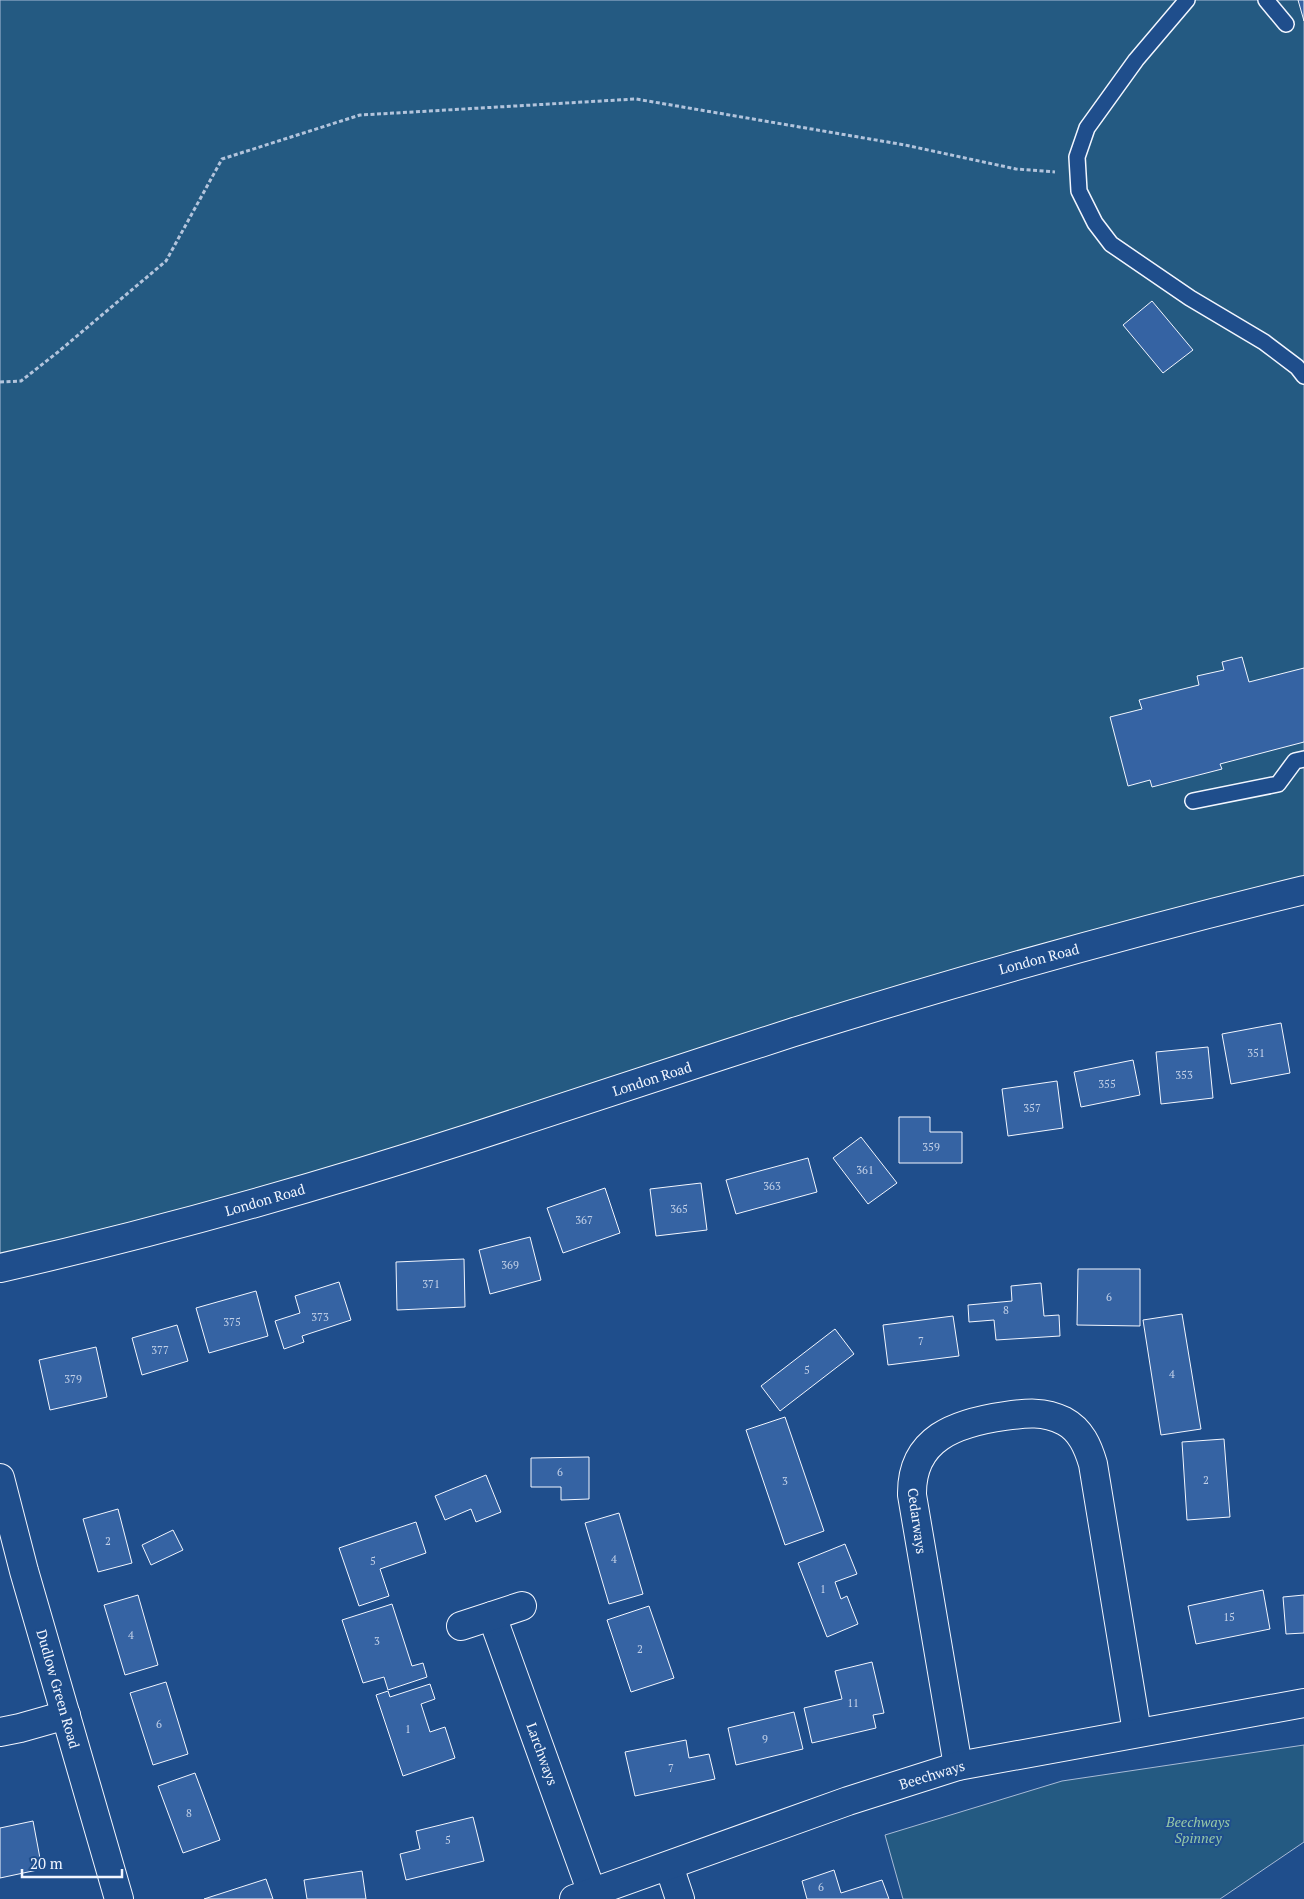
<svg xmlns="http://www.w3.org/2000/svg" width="1304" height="1899" font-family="'PT Serif',serif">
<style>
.green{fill:#245a82;stroke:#a8bbd7}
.building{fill:#3563a3;stroke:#f2f6ff}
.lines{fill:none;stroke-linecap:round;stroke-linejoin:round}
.lane-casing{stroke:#f2f6ff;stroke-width:18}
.street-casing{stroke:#f2f6ff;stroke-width:30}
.highway-casing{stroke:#f2f6ff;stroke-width:30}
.path{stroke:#b3c4dc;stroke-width:3;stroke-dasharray:4 2.5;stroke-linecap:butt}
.lane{stroke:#1f4e8c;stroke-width:15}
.street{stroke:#1f4e8c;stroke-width:28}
.highway{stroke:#1f4e8c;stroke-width:28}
.labels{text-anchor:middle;stroke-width:4;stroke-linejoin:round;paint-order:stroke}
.number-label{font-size:11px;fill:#c3d1e8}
.street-label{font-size:14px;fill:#f2f6ff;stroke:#1f4e8c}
.park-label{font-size:14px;font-style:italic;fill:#97c8a6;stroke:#1f4e8c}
</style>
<rect width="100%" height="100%" fill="#1f4e8c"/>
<g class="green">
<polygon points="0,0 1304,0 1304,889 0,1268"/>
<polygon points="1304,1745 1304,1842 1220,1899 903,1899 885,1835 1062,1781"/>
</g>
<g class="building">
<polygon points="1298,0 1304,0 1304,21"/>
<polygon points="1152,301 1193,350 1163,373 1123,325"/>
<polygon points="1242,657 1249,682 1304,668 1304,742 1220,764 1222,769 1152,787 1150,780 1128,786 1110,717 1142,709 1139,700 1199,685 1197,676 1224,670 1222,662"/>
<polygon points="1281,1023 1290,1073 1231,1084 1222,1034"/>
<polygon points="1208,1047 1213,1098 1161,1104 1156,1052"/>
<polygon points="1133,1060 1140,1095 1081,1107 1074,1072"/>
<polygon points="1057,1081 1063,1128 1008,1136 1002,1089"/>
<polygon points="899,1117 930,1117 930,1132 962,1132 962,1163 899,1163"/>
<polygon points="861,1137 897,1183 868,1204 833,1158"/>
<polygon points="808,1158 817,1192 736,1214 726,1180"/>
<polygon points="701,1183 707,1230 656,1236 650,1189"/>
<polygon points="605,1188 620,1233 563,1253 547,1208"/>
<polygon points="530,1237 541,1280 490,1294 479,1250"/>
<polygon points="464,1259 465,1307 397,1310 396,1262"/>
<polygon points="1078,1269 1140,1269 1140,1326 1077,1325"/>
<polygon points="339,1282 351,1320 302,1336 304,1342 284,1349 275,1321 300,1313 295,1296"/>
<polygon points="1041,1283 1044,1316 1059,1315 1060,1336 996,1340 994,1320 969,1322 968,1305 1012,1301 1011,1286"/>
<polygon points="256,1291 268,1336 209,1353 196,1308"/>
<polygon points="1182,1314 1201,1429 1161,1435 1143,1320"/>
<polygon points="953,1316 959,1356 888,1365 883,1325"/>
<polygon points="177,1325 188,1361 142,1375 132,1338"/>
<polygon points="835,1329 854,1354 780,1411 761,1386"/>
<polygon points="96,1347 107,1397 50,1410 39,1360"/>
<polygon points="785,1417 824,1531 785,1545 746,1430"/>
<polygon points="1224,1439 1230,1517 1187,1520 1182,1442"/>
<polygon points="589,1457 589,1499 561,1500 561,1487 531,1487 531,1458"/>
<polygon points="486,1475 501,1512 476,1522 471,1509 445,1520 435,1496"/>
<polygon points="118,1509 132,1563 98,1572 83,1519"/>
<polygon points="619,1513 643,1594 609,1604 585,1523"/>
<polygon points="416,1522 426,1553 380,1569 389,1596 359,1606 339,1548"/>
<polygon points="173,1530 183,1550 151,1565 142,1545"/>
<polygon points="845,1544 857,1574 835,1582 841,1599 847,1596 858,1624 827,1637 798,1563"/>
<polygon points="1263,1590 1270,1629 1196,1644 1188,1606"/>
<polygon points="138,1595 158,1665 125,1675 104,1605"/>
<polygon points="1304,1595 1304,1633 1286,1634 1283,1597"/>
<polygon points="392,1604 412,1666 423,1663 427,1677 388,1690 384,1677 363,1683 342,1620"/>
<polygon points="649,1606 674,1678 631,1692 607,1620"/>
<polygon points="872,1662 884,1713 873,1715 876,1728 812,1743 804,1708 842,1699 835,1671"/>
<polygon points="166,1682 188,1754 153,1765 130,1693"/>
<polygon points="430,1684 435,1699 421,1704 430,1732 445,1727 455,1758 403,1776 376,1695 388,1691 390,1697"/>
<polygon points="794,1712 803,1749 736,1765 728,1728"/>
<polygon points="686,1740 689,1758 709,1754 715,1779 635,1796 625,1752"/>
<polygon points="195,1773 220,1840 183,1853 158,1786"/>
<polygon points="473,1817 484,1861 406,1880 400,1854 420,1849 416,1831"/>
<polygon points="33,1821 42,1869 0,1878 0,1828"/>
<polygon points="834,1870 841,1893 882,1880 889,1899 807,1899 802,1881"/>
<polygon points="362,1871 366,1899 307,1899 304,1880"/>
<polygon points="266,1879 273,1899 204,1899"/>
</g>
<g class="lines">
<defs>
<g id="lane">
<polyline points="1187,0 1136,60 1087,128 1077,157 1079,191 1095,223 1111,244 1190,298 1264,342 1297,367 1304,376"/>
<polyline points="1266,0 1286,24"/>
<polyline points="1193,801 1278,784 1295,761 1304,759"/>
</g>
<g id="street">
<polyline points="0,1478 24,1571 119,1899"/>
<polyline points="492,1616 592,1893"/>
<polyline points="461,1626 522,1606"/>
<polyline points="0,1732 20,1728 66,1715"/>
<path d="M 958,1766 L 912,1495 C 911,1438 956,1423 1005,1416 C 1026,1413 1044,1411 1064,1421 C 1081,1430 1088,1447 1093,1464 L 1137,1732"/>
<polyline points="669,1866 680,1899"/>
<polyline points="574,1899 848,1801 958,1766 1304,1703"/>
</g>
<path id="highway" d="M 0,1268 C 160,1232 318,1187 473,1137 C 580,1103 685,1067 791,1033 C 961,980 1131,932 1304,890"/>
</defs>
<use href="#lane" class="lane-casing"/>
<use href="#street" class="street-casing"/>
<use href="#highway" class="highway-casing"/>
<polyline class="path" points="0,382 21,381 58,352 166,261 222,159 360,115 636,99 905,145 1016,169 1055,172"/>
<use href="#lane" class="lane"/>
<use href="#street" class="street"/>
<use href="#highway" class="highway"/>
</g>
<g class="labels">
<g class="number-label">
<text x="1256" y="1057">351</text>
<text x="1184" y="1079">353</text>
<text x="1107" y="1088">355</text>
<text x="1032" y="1112">357</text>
<text x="931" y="1151">359</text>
<text x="865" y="1174">361</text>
<text x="772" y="1190">363</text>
<text x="679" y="1213">365</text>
<text x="584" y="1224">367</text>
<text x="510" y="1269">369</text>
<text x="431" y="1288">371</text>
<text x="1109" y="1301">6</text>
<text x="1006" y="1314">8</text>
<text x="320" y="1321">373</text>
<text x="232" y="1326">375</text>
<text x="921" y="1345">7</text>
<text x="160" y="1354">377</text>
<text x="807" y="1374">5</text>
<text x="1172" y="1378">4</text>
<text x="73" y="1383">379</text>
<text x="560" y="1476">6</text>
<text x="1206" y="1484">2</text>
<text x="785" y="1485">3</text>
<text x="108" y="1545">2</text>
<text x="614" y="1563">4</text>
<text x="373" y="1565">5</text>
<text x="823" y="1593">1</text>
<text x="1229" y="1621">15</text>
<text x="131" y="1639">4</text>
<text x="377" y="1645">3</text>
<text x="640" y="1653">2</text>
<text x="853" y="1707">11</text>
<text x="159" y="1728">6</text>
<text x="408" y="1733">1</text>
<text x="765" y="1743">9</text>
<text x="671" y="1772">7</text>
<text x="189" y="1817">8</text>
<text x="448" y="1844">5</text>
<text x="821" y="1891">6</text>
</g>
<g class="street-label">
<text transform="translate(1039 959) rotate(-15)" y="5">London Road</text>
<text transform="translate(652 1079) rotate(-18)" y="5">London Road</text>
<text transform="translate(265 1200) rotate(-16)" y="5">London Road</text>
<text transform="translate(917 1521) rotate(82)" y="5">Cedarways</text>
<text transform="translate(58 1689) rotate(74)" y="5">Dudlow Green Road</text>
<text transform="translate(542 1754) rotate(70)" y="5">Larchways</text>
<text transform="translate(932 1775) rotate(-17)" y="5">Beechways</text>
</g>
<g class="park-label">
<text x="1198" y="1827">Beechways<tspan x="1198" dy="16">Spinney</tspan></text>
</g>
</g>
<path d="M22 1869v8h100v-8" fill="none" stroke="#f2f6ff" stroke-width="2.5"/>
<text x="30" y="1869" font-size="15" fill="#f2f6ff" stroke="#1f4e8c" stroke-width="4" paint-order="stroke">20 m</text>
</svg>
